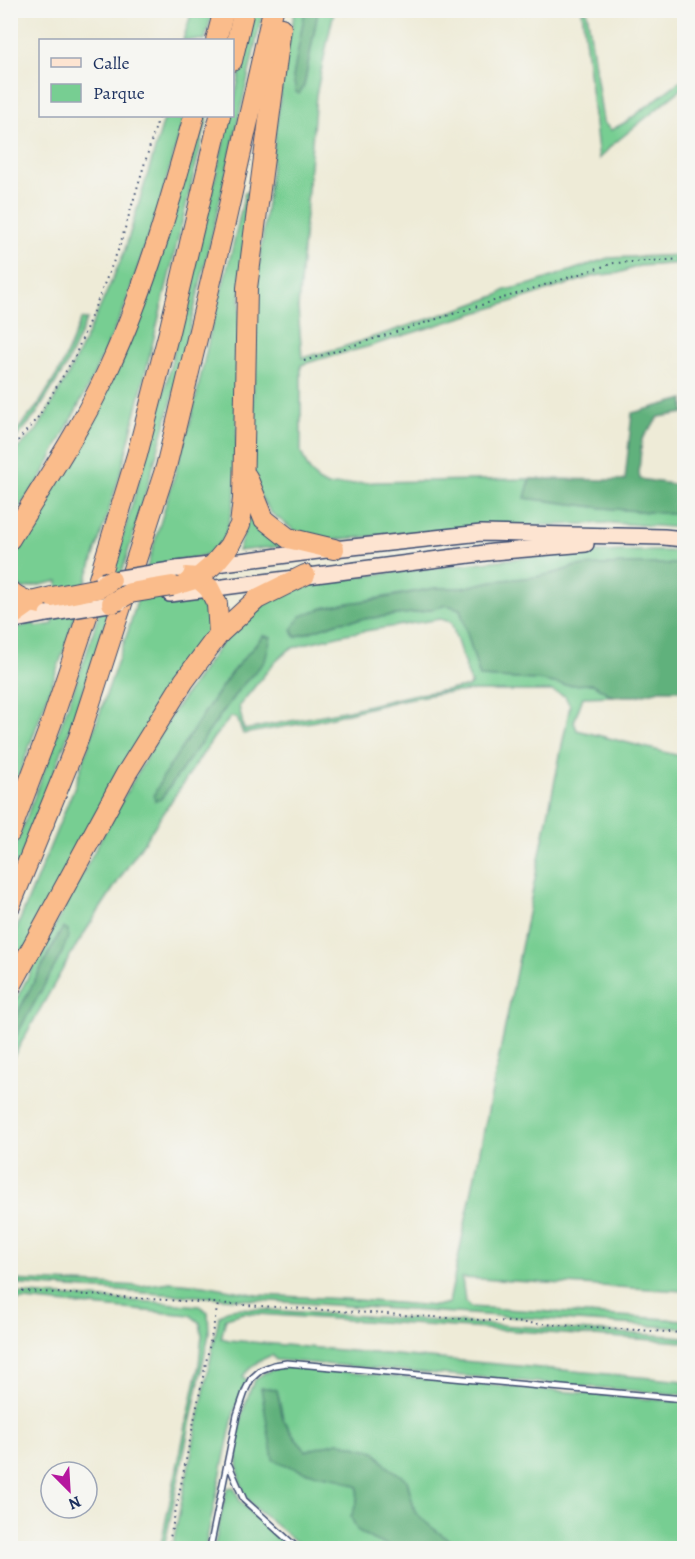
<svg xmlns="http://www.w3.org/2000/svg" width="695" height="1559" font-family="Alegreya,serif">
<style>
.green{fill:#77ce92;stroke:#497e78;stroke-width:1.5;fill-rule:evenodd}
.forest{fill:#61b17c;stroke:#3e706d;stroke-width:1.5}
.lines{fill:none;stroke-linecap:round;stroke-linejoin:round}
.lane-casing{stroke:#3b4b70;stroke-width:8}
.secondary-casing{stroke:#3b4b70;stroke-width:18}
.highway-casing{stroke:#3b4b70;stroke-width:22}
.path{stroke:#3b4b70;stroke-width:2;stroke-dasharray:1.5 4.5;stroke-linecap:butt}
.lane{stroke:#fff;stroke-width:5}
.secondary{stroke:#fde4d1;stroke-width:15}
.highway{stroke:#fabc8b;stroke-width:20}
.secondary-bridge-casing{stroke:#3b4b70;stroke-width:18;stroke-linecap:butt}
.highway-bridge-casing{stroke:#3b4b70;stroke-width:22;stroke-linecap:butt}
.secondary-bridge{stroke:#fde4d1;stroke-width:15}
.highway-bridge{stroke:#fabc8b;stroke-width:20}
</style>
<rect width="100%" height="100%" fill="#f6f6f2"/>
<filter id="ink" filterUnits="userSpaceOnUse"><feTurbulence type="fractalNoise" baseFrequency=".0167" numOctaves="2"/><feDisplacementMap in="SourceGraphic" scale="12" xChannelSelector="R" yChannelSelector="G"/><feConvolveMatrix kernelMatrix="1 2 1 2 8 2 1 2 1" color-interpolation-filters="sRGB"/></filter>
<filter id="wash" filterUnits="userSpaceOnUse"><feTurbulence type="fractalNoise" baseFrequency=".008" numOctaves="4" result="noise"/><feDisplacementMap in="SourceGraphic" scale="24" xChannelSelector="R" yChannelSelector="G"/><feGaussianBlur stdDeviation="1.35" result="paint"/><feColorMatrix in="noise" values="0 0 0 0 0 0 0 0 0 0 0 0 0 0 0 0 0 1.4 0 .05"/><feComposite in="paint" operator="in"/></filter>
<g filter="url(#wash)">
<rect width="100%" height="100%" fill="#eeebd7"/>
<g class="green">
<polygon points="192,11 213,11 205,40 183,40"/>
<path d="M 254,11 L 263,11 C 235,135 207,260 176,384 C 168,417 158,449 149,481 C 110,618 65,752 11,883 L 11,858 L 49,758 L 85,658 L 127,522 L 166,384 L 230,116 L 232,116 L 233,104 Z"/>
<polygon points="295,11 305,11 293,78 304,86 318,11 334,11 316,95 298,308 302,358 340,348 468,306 498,295 505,290 531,284 608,258 684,255 684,263 639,266 619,273 594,276 367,347 320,359 301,365 301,452 308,468 318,481 327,486 376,482 530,479 526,498 604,508 684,515 684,528 611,523 469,528 320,541 294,530 271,513 259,494 252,465 254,306 285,57"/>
<polygon points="582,11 587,11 603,122 611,130 626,122 684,78 684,87 611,146 599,159"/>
<polygon points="165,116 185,116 159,205 124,309 88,387 41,478 11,519 11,480 13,477 11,472 11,455 37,430 68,375 98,312 124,253"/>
<path d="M 202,116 L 208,116 L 122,469 L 64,650 L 11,798 L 11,629 L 34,623 L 35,627 L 53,624 L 58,581 L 22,589 C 10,578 11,566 12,551 L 70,460 L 105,395 Z"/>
<path d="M 245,192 L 248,192 L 241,277 L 235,497 C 231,511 228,535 219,547 C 209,558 182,559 168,562 L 165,601 L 200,598 L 207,602 L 211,618 L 210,629 L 11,976 L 11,942 L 74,788 L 128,631 L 191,420 L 211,329 L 232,250 Z"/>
<polygon points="87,319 65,368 35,416 11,444 11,438 39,404 61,368 81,320"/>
<polygon points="250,514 264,532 286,546 238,551"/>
<path d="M 625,551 L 684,551 L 684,564 L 576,566 L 559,572 L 536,577 L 493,581 L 462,588 L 435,588 L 324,608 L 292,630 L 295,637 L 339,622 L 420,612 L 447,605 L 460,609 L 480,677 L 538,680 L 565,685 L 593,684 L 612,696 L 583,697 L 574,722 L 577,730 L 684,757 L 684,1291 L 462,1278 L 465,1301 L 470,1307 L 684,1320 L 684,1328 L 11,1284 L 11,1280 L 141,1286 L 170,1282 L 204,1285 L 258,1295 L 344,1299 L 435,1306 L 449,1303 L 570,706 L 565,696 L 552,691 L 472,691 L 441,693 L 401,700 L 316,721 L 243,734 L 237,718 L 231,717 L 214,737 L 126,869 L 74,949 L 11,1061 L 11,1045 L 62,953 L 58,935 L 11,1026 L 11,1009 L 107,827 L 142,765 L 173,712 L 221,644 L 258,608 L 280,595 L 309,585 L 360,576 L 554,554 ZM 440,619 L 451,622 L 471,684 L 468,687 L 412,695 L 349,710 L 244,730 L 239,706 L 273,664 L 290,649 L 308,643 L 346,634 ZM 263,636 L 265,661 L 239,689 L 161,799 L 208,707 L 231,673 Z"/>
<polygon points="11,1293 153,1302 199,1306 208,1312 209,1334 164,1548 160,1548 199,1365 202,1335 200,1323 190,1315 25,1300 11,1301"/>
<path d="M 238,1308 L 684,1337 L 684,1342 L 243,1313 L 226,1318 L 221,1338 L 229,1340 L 684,1381 L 684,1395 L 276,1360 L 272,1355 C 259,1360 251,1366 243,1376 L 247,1381 L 234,1412 L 205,1548 L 172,1548 L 219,1317 L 227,1310 Z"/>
<polygon points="289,1367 684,1402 684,1548 460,1548 430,1526 415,1512 407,1480 387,1466 374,1451 338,1442 306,1451 294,1437 283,1419 277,1390 270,1388 302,1471 339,1478 358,1487 357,1502 351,1517 388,1545 402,1548 304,1548 256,1509 245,1496 239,1478 237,1447 242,1414 250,1390 255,1380 264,1373 276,1368"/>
<polygon points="234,1487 240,1501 251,1513 292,1548 214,1548 227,1488"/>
</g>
<g class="forest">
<polygon points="305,11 318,11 304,86 299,94 296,92 293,78"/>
<polygon points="684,399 684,413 659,417 642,439 639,471 640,479 684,486 684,515 604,508 525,498 530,479 625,480 632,413"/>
<polygon points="629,564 684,564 684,690 660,690 636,696 612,696 593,684 565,685 538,680 480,677 460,609 447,605 420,612 339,622 295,637 292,629 301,616 323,608 348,603 373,600 435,588 462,588 493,581 536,577 559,572 576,566"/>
<polygon points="263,636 271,637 265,661 239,689 161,799 155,801 154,795 162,778 208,707 231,673"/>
<polygon points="63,927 68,930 68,937 62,953 11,1045 11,1026"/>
<polygon points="261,1388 270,1388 277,1390 283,1419 294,1437 306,1451 338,1442 374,1451 387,1466 407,1480 415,1512 430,1526 460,1548 402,1548 388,1545 373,1540 357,1530 351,1517 357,1502 358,1487 339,1478 302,1471 273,1460"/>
</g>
</g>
<g filter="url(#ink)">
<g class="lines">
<defs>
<g id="lane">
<polyline points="229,1465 244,1500 297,1548"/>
<polyline points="210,1548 237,1415 246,1389 251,1379 261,1370 274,1365 287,1363 684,1399"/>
</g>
<g id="secondary">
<polyline points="177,569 334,549 481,533 664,537 684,539"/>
<polyline points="170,594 493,552 586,544"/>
<polyline points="10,621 47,614"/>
</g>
<g id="highway">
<polyline points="216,40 224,10"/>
<polyline points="232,61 244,10"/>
<polyline points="247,477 264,519 288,538 334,549"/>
<path d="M 10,539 C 44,483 81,429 108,370 C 146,288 170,202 194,116"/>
<polyline points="185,577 198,578 209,588 217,604 219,634"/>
<polyline points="172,586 198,578 214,564 229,546 240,525 243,499 247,288 281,28"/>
<path d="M 10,591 C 19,599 29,602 40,604"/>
<polyline points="10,617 31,602 52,597"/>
<polyline points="10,833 51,724 94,595 137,455 169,332 220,116"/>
<polyline points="10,906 79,737 166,467 225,223 273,10"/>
<polyline points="10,988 126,774 184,681 219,634 257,599 305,575"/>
</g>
</defs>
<use href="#lane" class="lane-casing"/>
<use href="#secondary" class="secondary-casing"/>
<use href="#highway" class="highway-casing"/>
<g class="path">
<polyline points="304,361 614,263 684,259"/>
<polyline points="10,450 39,416 75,356 119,248 159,116"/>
<polyline points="10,1290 684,1333"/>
<polyline points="168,1548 218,1304"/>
</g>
<use href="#lane" class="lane"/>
<use href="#secondary" class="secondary"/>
<use href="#highway" class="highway"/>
<defs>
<g id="secondary-bridge">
<polyline points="102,581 177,569"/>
<polyline points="47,614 121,602"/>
</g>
<g id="highway-bridge">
<polyline points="52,597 99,588 111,580"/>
<polyline points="112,603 130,593 172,586"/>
</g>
</defs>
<use href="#secondary-bridge" class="secondary-bridge-casing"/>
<use href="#highway-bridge" class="highway-bridge-casing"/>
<use href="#secondary-bridge" class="secondary-bridge"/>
<use href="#highway-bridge" class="highway-bridge"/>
</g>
</g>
<rect width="695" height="1559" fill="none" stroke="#f6f6f2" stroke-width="36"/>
<rect x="39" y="39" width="195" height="78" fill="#f6f6f2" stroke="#9ea6b7" stroke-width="1.5"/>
<rect x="51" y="58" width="30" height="9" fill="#fde4d1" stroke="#9ea6b7" stroke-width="1.5"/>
<text x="93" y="69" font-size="18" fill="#1b2f5e">Calle</text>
<rect x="51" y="84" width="30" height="18" fill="#77ce92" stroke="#9ea6b7" stroke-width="1.5"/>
<text x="93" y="99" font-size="18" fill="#1b2f5e">Parque</text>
<g transform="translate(69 1490) rotate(156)"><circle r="28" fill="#f6f6f2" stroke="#9ea6b7" stroke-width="1.5"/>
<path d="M0-4.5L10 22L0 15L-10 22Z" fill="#b5179e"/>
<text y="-9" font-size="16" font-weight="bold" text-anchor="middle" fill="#1b2f5e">N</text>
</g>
</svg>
